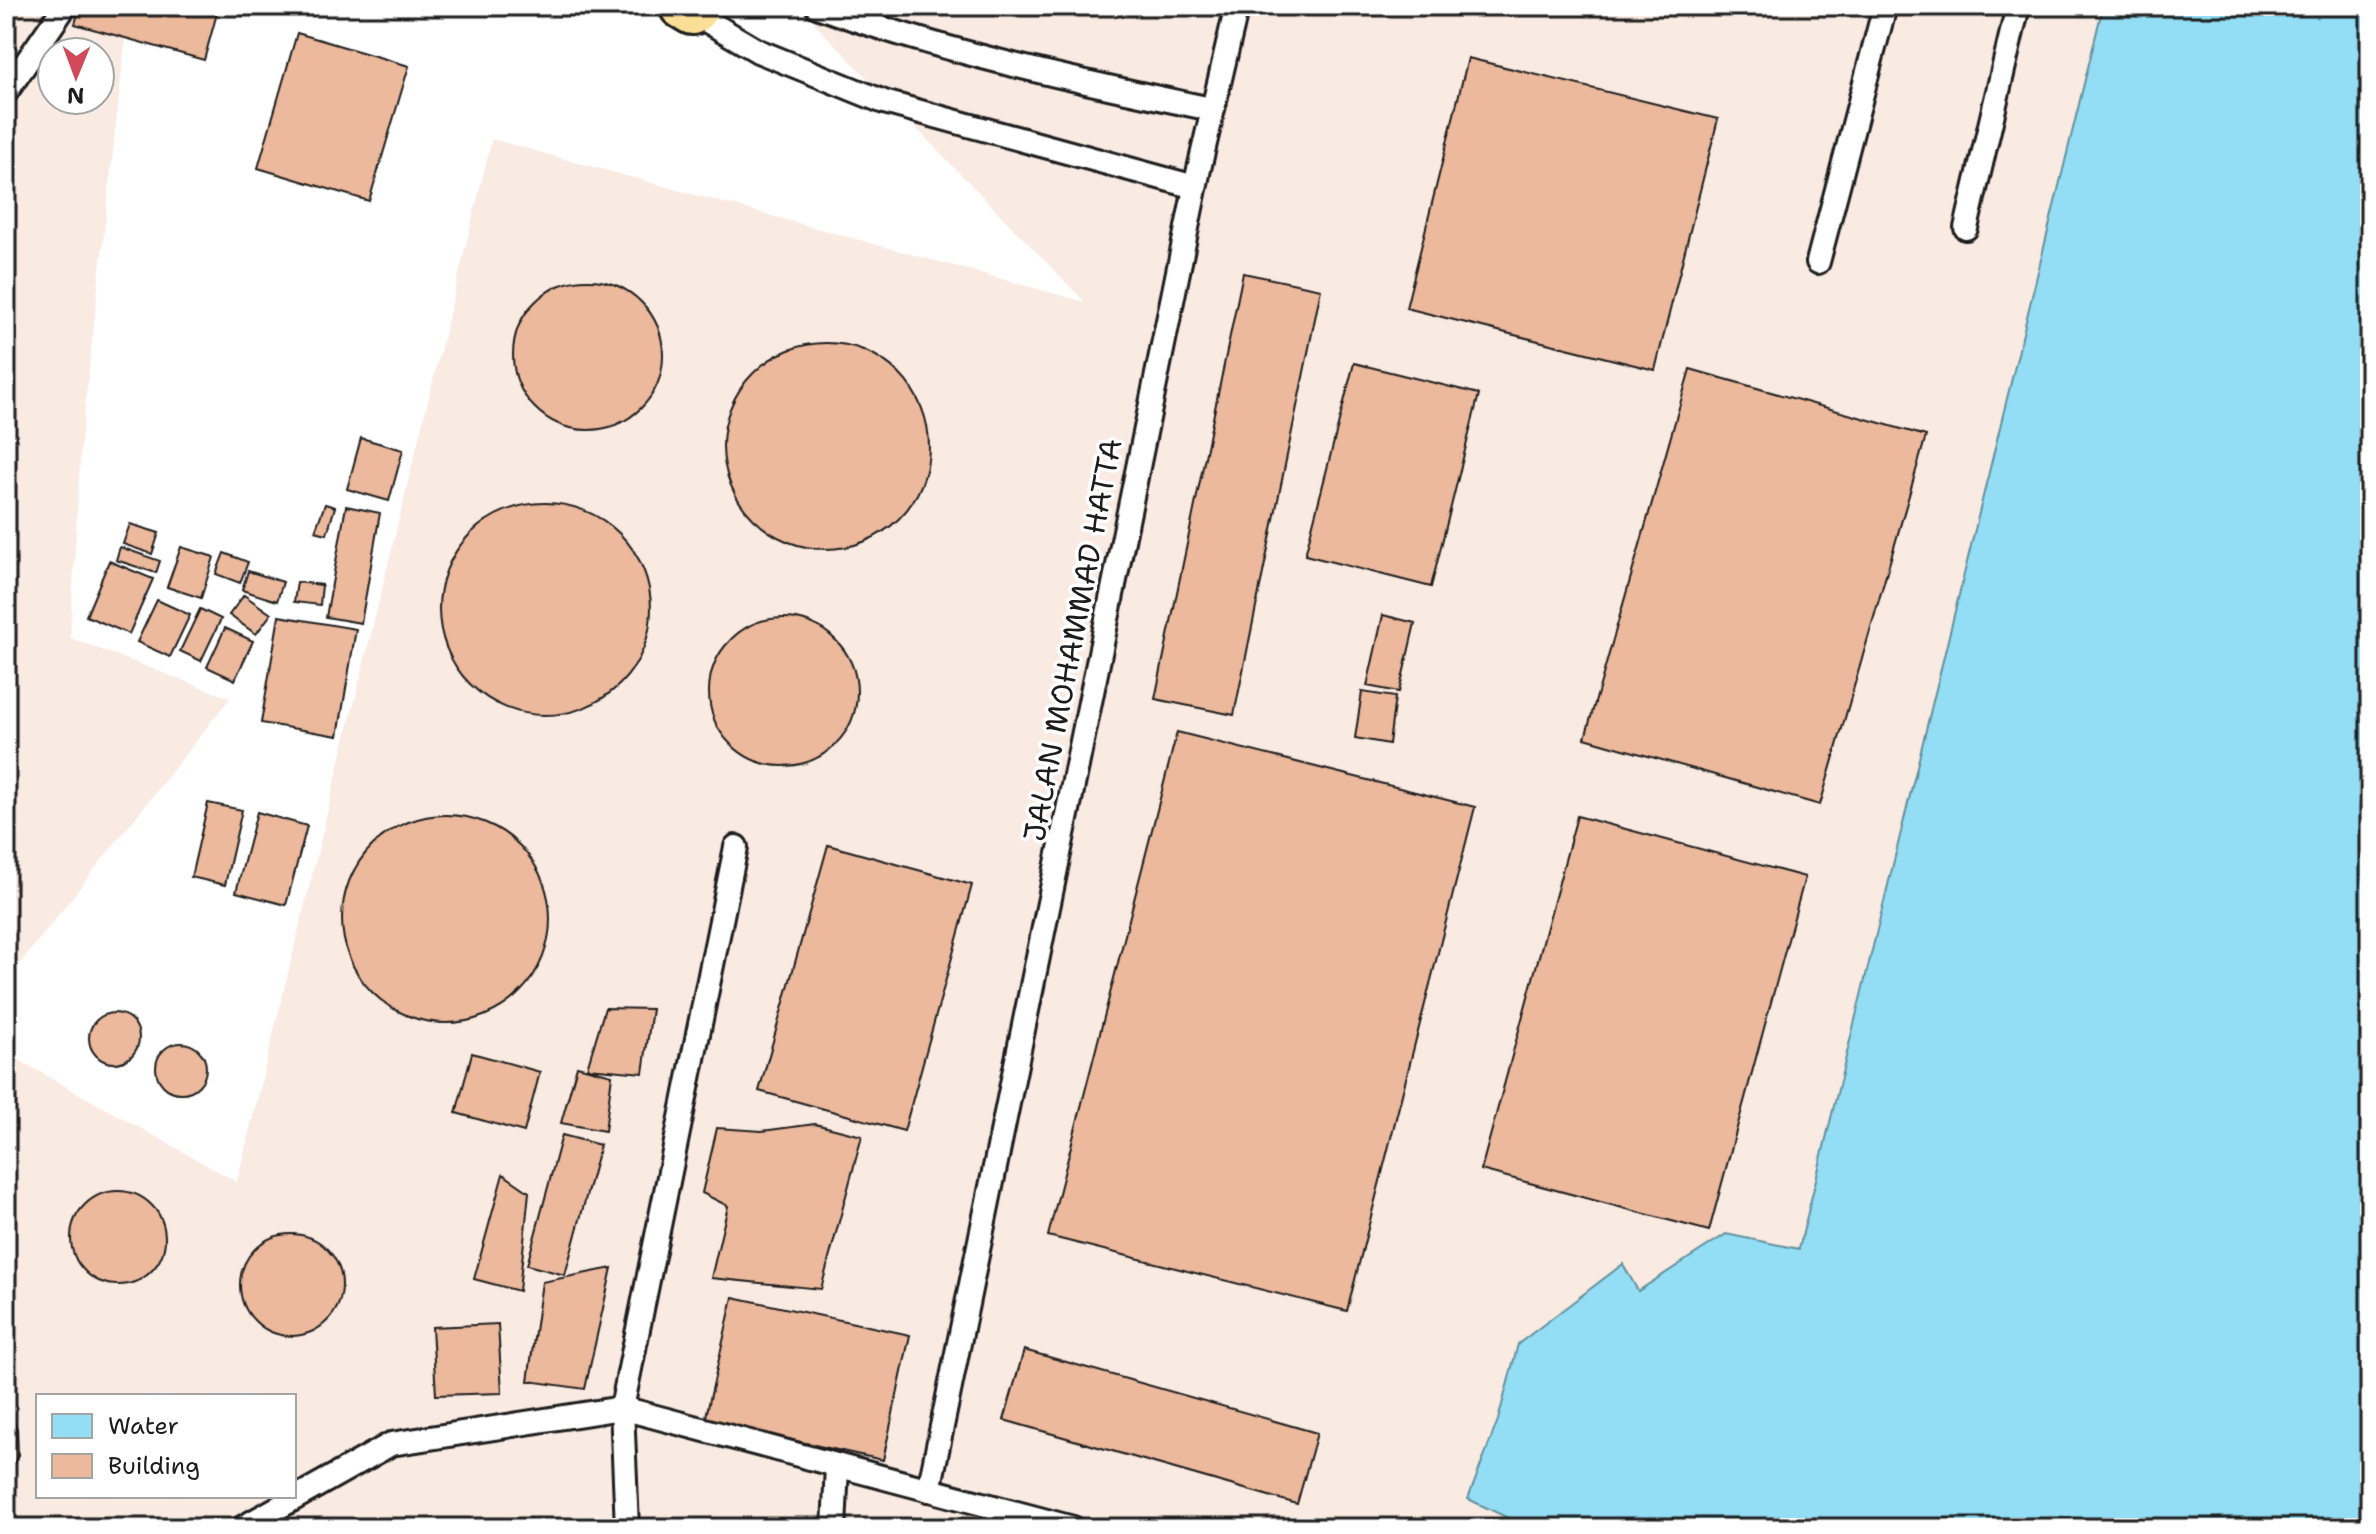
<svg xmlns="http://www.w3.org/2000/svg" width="2376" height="1534" font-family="'Shantell Sans',sans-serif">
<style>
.built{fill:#f9eae2;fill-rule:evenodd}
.water{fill:#93ddf5;stroke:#63909e;stroke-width:2}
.building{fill:#ecb99d;stroke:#1c1c1c;stroke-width:2}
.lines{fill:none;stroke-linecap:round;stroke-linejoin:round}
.service-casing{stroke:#1c1c1c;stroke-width:28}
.trunk-casing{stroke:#1c1c1c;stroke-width:50}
.service{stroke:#fff;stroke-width:22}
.trunk{stroke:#fbdf96;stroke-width:44}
.labels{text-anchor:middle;stroke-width:7;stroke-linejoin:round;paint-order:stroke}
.street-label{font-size:30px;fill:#1c1c1c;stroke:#fff}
</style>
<rect width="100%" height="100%" fill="#fff"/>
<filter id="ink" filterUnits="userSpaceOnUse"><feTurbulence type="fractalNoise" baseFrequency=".0125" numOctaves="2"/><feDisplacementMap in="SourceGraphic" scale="16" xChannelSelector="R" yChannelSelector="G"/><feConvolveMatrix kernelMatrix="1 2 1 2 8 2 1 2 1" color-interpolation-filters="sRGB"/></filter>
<g filter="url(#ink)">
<g class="built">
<path d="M 6,6 L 129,6 L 81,442 L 70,638 L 230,698 L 6,981 ZM 52,52 L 100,52 L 100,100 L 52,100 Z"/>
<path d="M 813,6 L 2103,6 L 1799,1250 L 1726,1234 L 1638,1291 L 1624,1265 L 1519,1344 L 1498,1420 L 1468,1499 L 1506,1517 L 1501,1528 L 6,1528 L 6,1053 L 237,1182 L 492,139 L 1085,302 L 815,24 ZM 38,1396 L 294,1396 L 294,1496 L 38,1496 Z"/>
</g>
<polygon class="water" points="2103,6 2370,6 2370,1528 1501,1528 1506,1517 1468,1499 1498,1420 1518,1344 1623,1264 1638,1291 1726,1234 1799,1249"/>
<g class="building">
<polygon points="80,6 219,6 204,60 75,24"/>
<polygon points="297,33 409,66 369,201 258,168"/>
<polygon points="1468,58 1718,119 1655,370 1406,308"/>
<polygon points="1243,273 1321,289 1234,715 1155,699"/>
<circle cx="588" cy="355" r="75"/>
<circle cx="826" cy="446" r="103"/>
<polygon points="1354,363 1479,394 1431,587 1305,555"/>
<polygon points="1690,369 1926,436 1820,805 1585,738"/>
<polygon points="361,438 403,450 389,501 347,489"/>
<circle cx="545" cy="609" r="106"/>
<polygon points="325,504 335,507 327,534 315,531"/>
<polygon points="346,506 380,513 361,623 326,617"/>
<polygon points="130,524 159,533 152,554 123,544"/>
<polygon points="120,547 160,561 156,573 116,560"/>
<polygon points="181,547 214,557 201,598 167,587"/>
<polygon points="224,553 248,562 240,583 216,574"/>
<polygon points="109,561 153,579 129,634 86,616"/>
<polygon points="248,571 283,582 277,601 242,590"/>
<polygon points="297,582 322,585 320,605 294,602"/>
<polygon points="244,595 271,614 256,634 229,615"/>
<polygon points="157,600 190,615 170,657 137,642"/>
<polygon points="200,609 221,619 201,661 180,651"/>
<polygon points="1383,615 1415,623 1399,692 1367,686"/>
<polygon points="279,616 356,629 338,736 261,723"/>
<circle cx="783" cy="692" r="74"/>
<polygon points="225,628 253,641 235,680 207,667"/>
<polygon points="1362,692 1395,697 1389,744 1355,738"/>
<polygon points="1177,732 1475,807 1347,1311 1048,1236"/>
<polygon points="208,803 242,810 225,885 191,877"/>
<polygon points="257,812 307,826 286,905 236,892"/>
<circle cx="446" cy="919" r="104"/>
<polygon points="1577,816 1805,877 1709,1231 1481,1170"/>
<polygon points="828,845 972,885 904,1131 759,1091"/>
<polygon points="605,1008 652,1009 643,1073 587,1068"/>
<circle cx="114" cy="1038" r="25"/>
<circle cx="181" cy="1068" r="25"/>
<polygon points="472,1053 540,1072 524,1132 456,1113"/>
<polygon points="577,1066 612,1075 605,1131 561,1123"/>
<polygon points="815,1124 862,1136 821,1289 711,1278 728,1206 702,1193 717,1128 762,1131"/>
<polygon points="562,1135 600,1145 565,1275 527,1265"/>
<polygon points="503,1174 529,1192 519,1291 474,1279"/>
<circle cx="118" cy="1238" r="47"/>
<circle cx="291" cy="1285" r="51"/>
<polygon points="612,1268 585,1389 528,1381 542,1282"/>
<polygon points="733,1297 910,1335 883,1460 705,1421"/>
<polygon points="498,1324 502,1393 436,1395 432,1327"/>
<polygon points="1024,1350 1317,1433 1297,1504 1004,1420"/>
<polygon points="6,1402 17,1429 18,1455 6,1483"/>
</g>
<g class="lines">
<defs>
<g id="service">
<path d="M 817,6 C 946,53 1077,81 1211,109"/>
<polyline points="692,12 758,51 884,102 1195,187"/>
<polyline points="6,92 65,6"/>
<polyline points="1966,228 2018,6"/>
<polyline points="1818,262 1885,6"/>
<polyline points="929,1490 1199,169 1237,6"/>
<polyline points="242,1528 391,1444 622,1408 1073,1528"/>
<polyline points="627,1528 622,1408 736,847"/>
<polyline points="834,1528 837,1466"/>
</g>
<polyline id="trunk" points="682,6 692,12 697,6"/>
</defs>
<use href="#service" class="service-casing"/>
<use href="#trunk" class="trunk-casing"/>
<use href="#service" class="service"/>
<use href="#trunk" class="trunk"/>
</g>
</g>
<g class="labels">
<g class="street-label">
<text transform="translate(1073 640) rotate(-79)" y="10">JALAN MOHAMMAD HATTA</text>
</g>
</g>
<rect width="2376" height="1534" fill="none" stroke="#fff" stroke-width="32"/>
<rect x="16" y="16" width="2344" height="1502" fill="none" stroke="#1c1c1c" stroke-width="3" filter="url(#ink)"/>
<rect x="36" y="1394" width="260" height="104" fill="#ffffff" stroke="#a4a4a4" stroke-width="2"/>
<rect x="52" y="1414" width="40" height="24" fill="#93ddf5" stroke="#a4a4a4" stroke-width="2"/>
<text x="108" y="1434" font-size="24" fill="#1c1c1c">Water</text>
<rect x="52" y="1454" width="40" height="24" fill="#ecb99d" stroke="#a4a4a4" stroke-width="2"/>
<text x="108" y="1474" font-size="24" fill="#1c1c1c">Building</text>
<g transform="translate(76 76) rotate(181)"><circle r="38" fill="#ffffff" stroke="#a4a4a4" stroke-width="2"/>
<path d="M0-6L14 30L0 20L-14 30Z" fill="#d1495b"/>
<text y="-12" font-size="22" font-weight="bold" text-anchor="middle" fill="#1c1c1c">N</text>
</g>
</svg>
